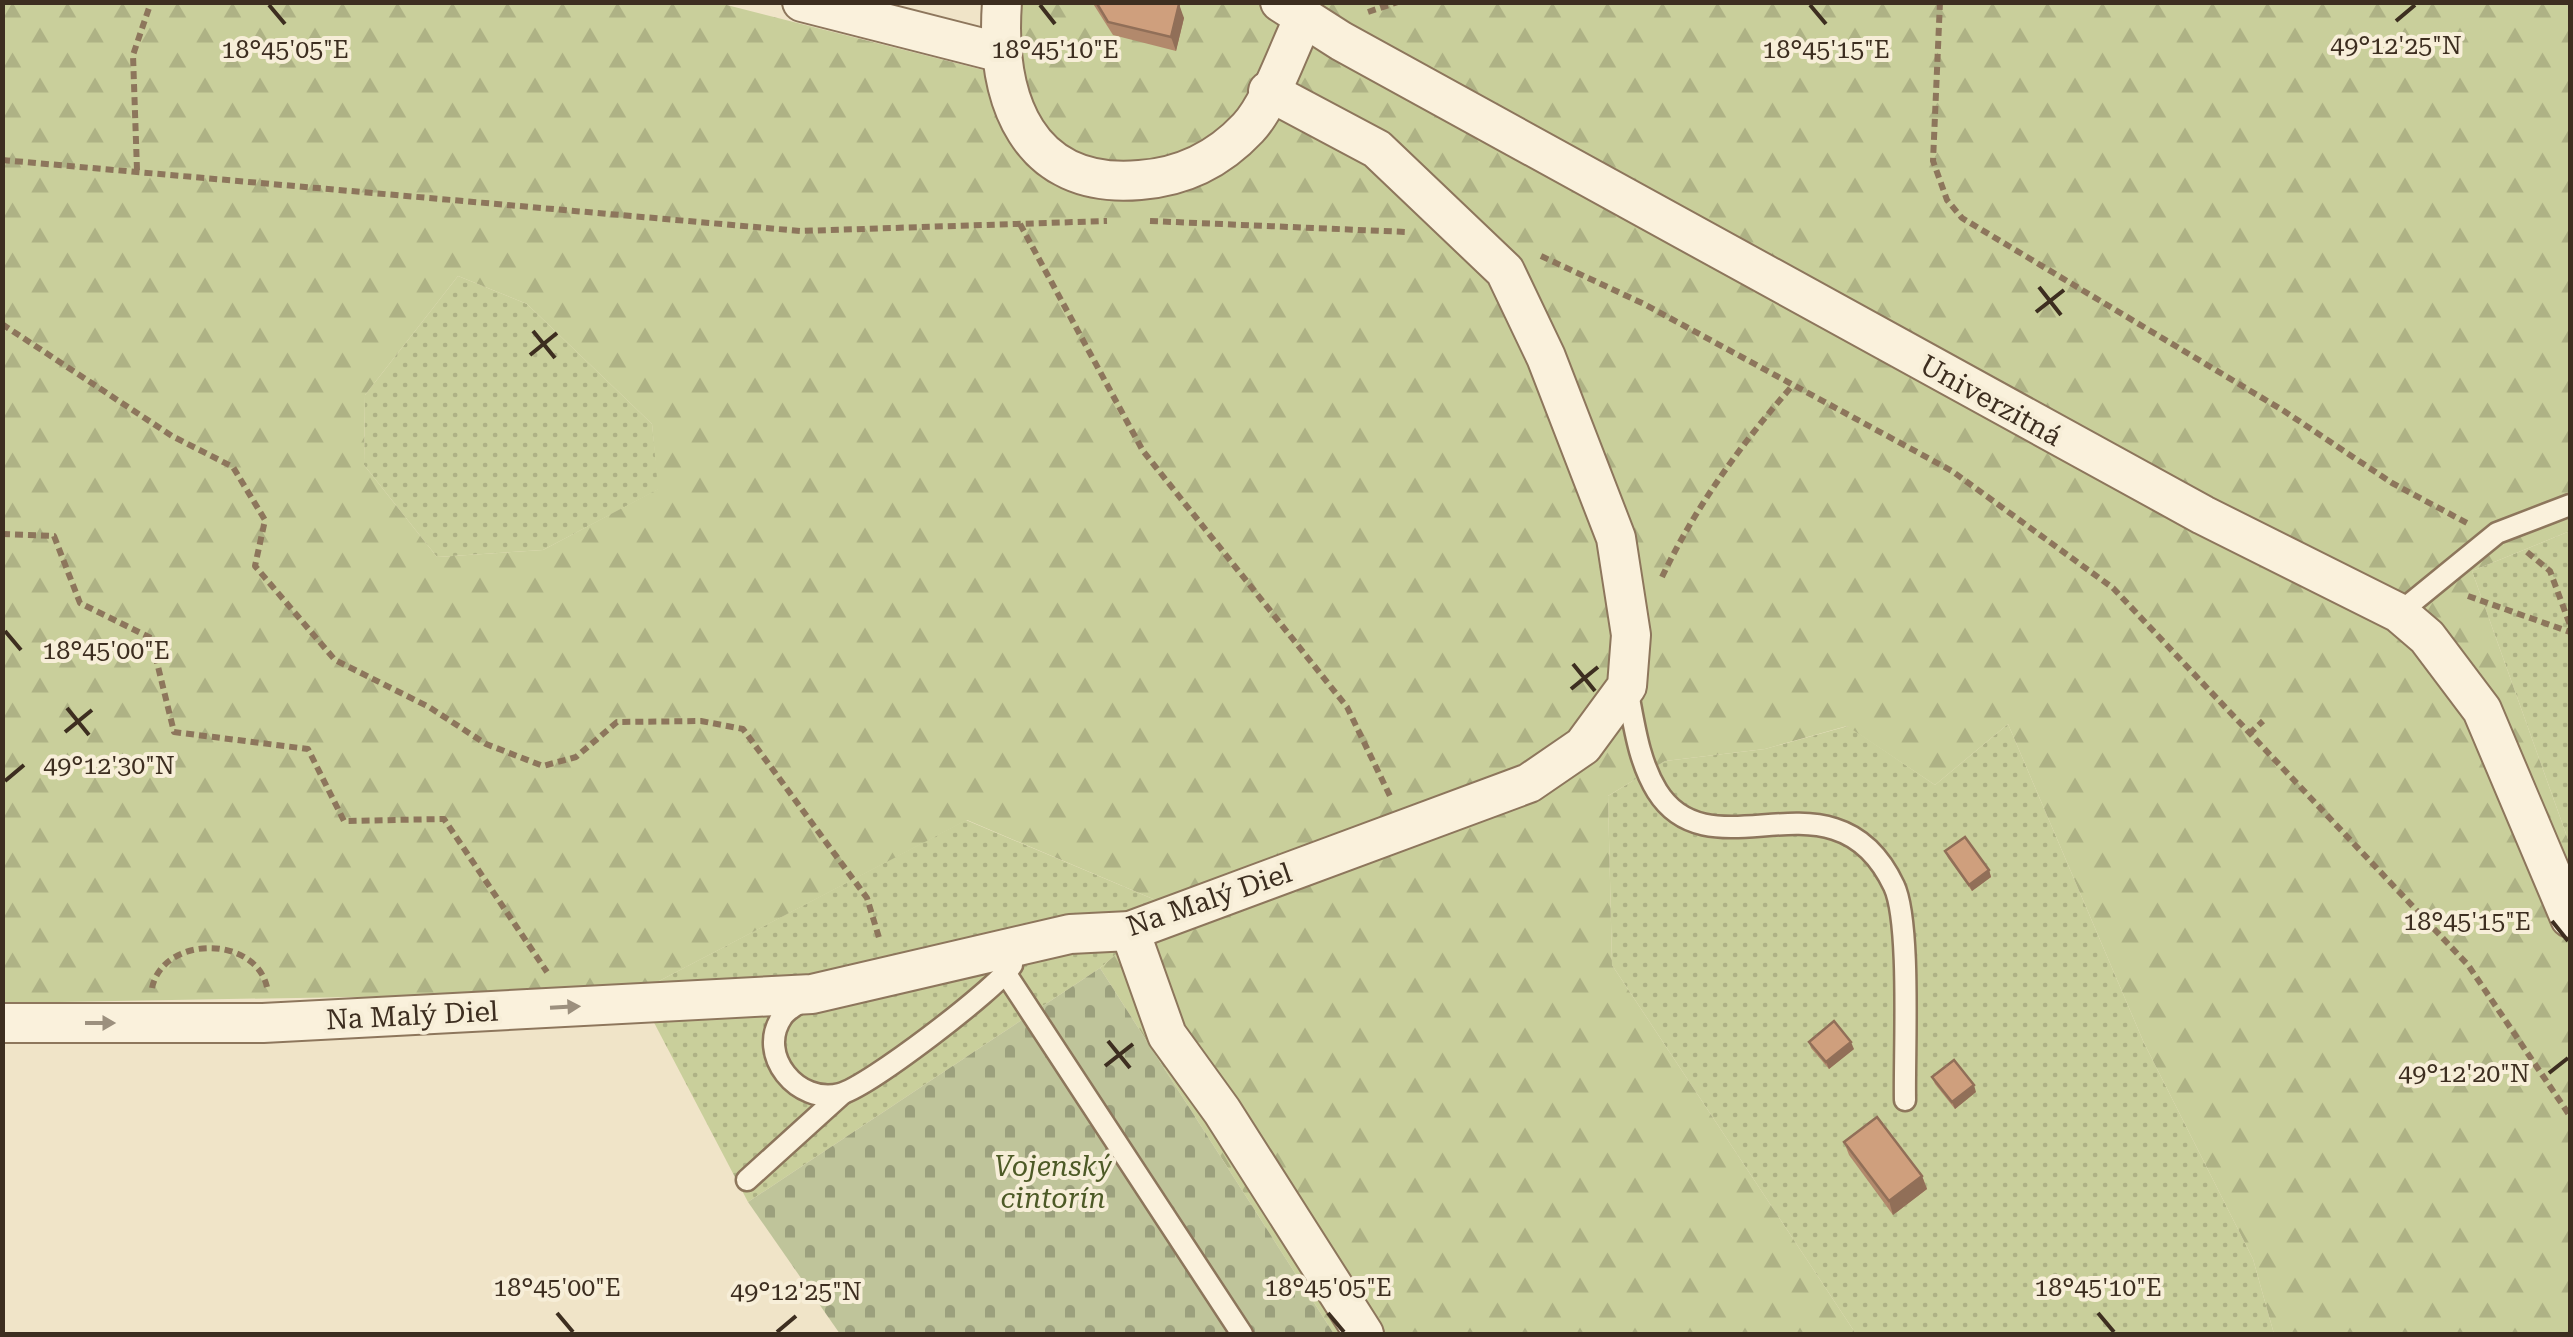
<svg xmlns="http://www.w3.org/2000/svg" width="2573" height="1337" font-family="'Roboto Serif',serif">
<style>
.green{fill:url(#green-dots)}
.forest{fill:url(#forest-firs);fill-rule:evenodd}
.cemetery{fill:url(#cemetery-stones)}
.lines{fill:none;stroke-linecap:round;stroke-linejoin:round}
.service-casing{stroke:#8d765c;stroke-width:25}
.minor-casing{stroke:#8d765c;stroke-width:42}
.path{stroke:#8d765c;stroke-width:6;stroke-dasharray:8 5;stroke-linecap:butt}
.service{stroke:#faf1dc;stroke-width:20}
.minor{stroke:#faf1dc;stroke-width:38}
.wall{fill:#b2896c}
.shaded-wall{fill:#916f58}
.building{fill:#cf9f7d;stroke:#916f58;stroke-width:2.5}
.oneway{fill:#9c907e}
.ticks{fill:none;stroke:#3d2e20;stroke-width:4}
.labels{text-anchor:middle;stroke-width:8;stroke-linejoin:round;paint-order:stroke}
.street-label{font-size:28px;fill:#3d2e20;stroke:#f7eed8}
.park-label{font-size:28px;font-style:italic;fill:#4d5a26;stroke:#f7eed8}
.ticks-label{font-size:25px;text-anchor:middle;fill:#3d2e20;stroke:#f7eed8;stroke-width:8;stroke-linejoin:round;paint-order:stroke}
</style>
<defs>
<pattern id="green-dots" width="8" height="8" patternUnits="userSpaceOnUse" patternTransform="scale(2.5)"><rect width="8" height="8" fill="#c9cf9b"/><path d="M2 2h.1M6 6h.1" fill="none" stroke="#aeb285" stroke-width="1.8" stroke-linecap="round"/></pattern>
<pattern id="forest-firs" width="22" height="20" patternUnits="userSpaceOnUse" patternTransform="scale(2.5)"><rect width="22" height="20" fill="#c9cf9b"/><path d="M5 1l3.5 6h-7zM16 11l3.5 6h-7z" fill="#aeb285"/></pattern>
<pattern id="cemetery-stones" width="16" height="16" patternUnits="userSpaceOnUse" patternTransform="scale(2.5)"><rect width="16" height="16" fill="#bfc49a"/><path d="M2 7V4a2 2 0 0 1 4 0v3zM10 15v-3a2 2 0 0 1 4 0v3z" fill="#9ca07d"/></pattern>
</defs>
<rect width="100%" height="100%" fill="#f0e4c8"/>
<g class="green">
<polygon points="458,276 527,304 652,424 659,489 543,550 437,557 364,465 365,395"/>
<polygon points="2570,531 2570,845 2472,571"/>
<polygon points="2008,724 2144,1043 2253,1259 2274,1334 1856,1334 1612,965 1608,796 1665,761 1765,749 1848,726 1935,785"/>
<polygon points="966,820 1172,907 1100,968 748,1202 638,992"/>
</g>
<path class="forest" d="M 2,3 L 719,3 L 1019,79 L 1021,3 L 2570,3 L 2570,531 L 2472,571 L 2570,845 L 2570,1334 L 2274,1334 L 2253,1259 L 2144,1043 L 2008,724 L 1935,785 L 1847,726 L 1765,749 L 1665,761 L 1608,796 L 1612,965 L 1856,1334 L 1334,1334 L 1100,968 L 1172,907 L 967,820 L 638,992 L 3,1003 ZM 458,276 L 527,304 L 652,424 L 658,489 L 543,550 L 437,557 L 364,465 L 365,395 Z"/>
<polygon class="cemetery" points="1100,968 1334,1334 840,1334 748,1202"/>
<g class="lines">
<defs>
<g id="service">
<polyline points="2399,613 2497,533 2570,505"/>
<path d="M 1627,688 C 1634,723 1638,760 1657,791 C 1712,879 1835,761 1894,886 C 1911,922 1904,1054 1905,1100"/>
<polyline points="1006,974 1242,1334"/>
<path d="M 807,998 C 800,1003 787,1009 782,1017 C 756,1055 798,1105 840,1094 C 868,1087 995,990 1012,965"/>
<polyline points="747,1180 842,1094"/>
</g>
<g id="minor">
<polyline points="802,2 998,52"/>
<path d="M 1002,2 C 995,99 1027,190 1140,180 C 1182,177 1219,159 1248,128 C 1270,105 1288,50 1303,20"/>
<polyline points="1280,2 1341,41 2203,515 2399,613 2427,637 2482,710 2570,918"/>
<polyline points="1130,931 1167,1035 1222,1111 1364,1334"/>
<polyline points="2,1023 263,1023 812,994 1070,934 1130,931 1529,783 1583,746 1627,686 1631,635 1616,538 1546,357 1505,271 1377,149 1268,91"/>
</g>
</defs>
<use href="#service" class="service-casing"/>
<use href="#minor" class="minor-casing"/>
<g class="path">
<polyline points="1940,2 1933,161 1947,200 1962,218 2284,411 2392,483 2467,523"/>
<polyline points="1368,12 1398,2"/>
<polyline points="2,160 800,231 1107,221"/>
<polyline points="137,170 133,55 151,2"/>
<polyline points="1150,221 1407,232"/>
<polyline points="1020,224 1143,451 1347,707 1390,796"/>
<polyline points="1541,256 1644,304 1952,471 2113,588 2468,965 2570,1116"/>
<polyline points="2,324 172,436 233,467 265,520 255,566 335,660 429,707 486,744 543,766 576,757 617,722 701,721 743,729 867,898 880,941"/>
<polyline points="2,534 54,536 80,603 151,638 174,732 308,749 344,821 444,819 547,972"/>
<polyline points="2527,552 2550,571 2570,625"/>
<path d="M 1662,577 C 1696,506 1741,444 1793,385"/>
<polyline points="2468,596 2570,632"/>
<polyline points="2249,734 2263,721"/>
<path d="M 152,988 C 163,935 255,935 267,987"/>
</g>
<use href="#service" class="service"/>
<use href="#minor" class="minor"/>
</g>
<g class="wall">
<polygon points="1092,2 1172,2 1184,18 1176,51 1113,35"/>
<polygon points="1945,851 1989,870 1991,877 1972,891 1948,858"/>
<polygon points="1809,1042 1854,1049 1829,1069 1811,1048"/>
<polygon points="1932,1077 1976,1092 1955,1109 1935,1084"/>
<polygon points="1844,1142 1922,1176 1927,1189 1893,1215 1849,1155"/>
</g>
<g class="shaded-wall">
<polygon points="1179,4 1184,18 1176,51 1171,37"/>
<polygon points="1989,870 1991,877 1972,891 1969,885"/>
<polygon points="1851,1042 1854,1049 1829,1069 1826,1062"/>
<polygon points="1974,1085 1976,1092 1955,1109 1952,1102"/>
<polygon points="1922,1176 1927,1189 1893,1215 1889,1201"/>
</g>
<g class="building">
<polygon points="1096,2 1172,2 1179,4 1171,37 1108,22"/>
<polygon points="1965,837 1989,870 1969,885 1945,851"/>
<polygon points="1834,1021 1851,1042 1826,1062 1809,1042"/>
<polygon points="1954,1060 1974,1085 1952,1102 1932,1077"/>
<polygon points="1877,1117 1922,1176 1889,1201 1844,1142"/>
</g>
<defs><path id="oneway-solid" d="M-6-.8H1V-3.2L6.5 0L1 3.2V.8H-6Z" transform="scale(2.5)"/></defs>
<g class="oneway">
<use href="#oneway-solid" transform="translate(565 1007) rotate(-3)"/>
<use href="#oneway-solid" transform="translate(100 1023)"/>
</g>
<path class="ticks" d="M 269,5 L 285,24M 1040,5 L 1055,24M 1810,5 L 1826,24M 2396,21 L 2415,5M 2039,287 L 2061,315M 2036,312 L 2064,290M 533,331 L 555,358M 530,355 L 557,333M 5,631 L 21,650M 1573,664 L 1595,691M 1571,689 L 1598,667M 67,708 L 89,735M 65,732 L 92,710M 5,781 L 24,765M 2552,921 L 2568,941M 1108,1041 L 1130,1068M 1105,1066 L 1133,1044M 2549,1073 L 2568,1058M 557,1313 L 573,1332M 1328,1313 L 1344,1332M 2098,1313 L 2114,1332M 777,1332 L 796,1316"/>
<g class="labels">
<g class="street-label">
<text transform="translate(1991 400) rotate(29)" y="10">Univerzitná</text>
<text transform="translate(1209 899) rotate(-19)" y="10">Na Malý Diel</text>
<text transform="translate(412 1015) rotate(-3)" y="10">Na Malý Diel</text>
</g>
<g class="park-label">
<text x="1053" y="1176">Vojenský<tspan x="1053" dy="32">cintorín</tspan></text>
</g>
</g>
<g class="ticks-label">
<text x="2396" y="54">49°12'25"N</text>
<text x="1055" y="58">18°45'10"E</text>
<text x="285" y="58">18°45'05"E</text>
<text x="1826" y="58">18°45'15"E</text>
<text x="106" y="659">18°45'00"E</text>
<text x="109" y="774">49°12'30"N</text>
<text x="2467" y="930">18°45'15"E</text>
<text x="2464" y="1082">49°12'20"N</text>
<text x="557" y="1296">18°45'00"E</text>
<text x="1328" y="1296">18°45'05"E</text>
<text x="2098" y="1296">18°45'10"E</text>
<text x="796" y="1300">49°12'25"N</text>
</g>
<rect width="2573" height="1337" fill="none" stroke="#3d2e20" stroke-width="10"/>
</svg>
